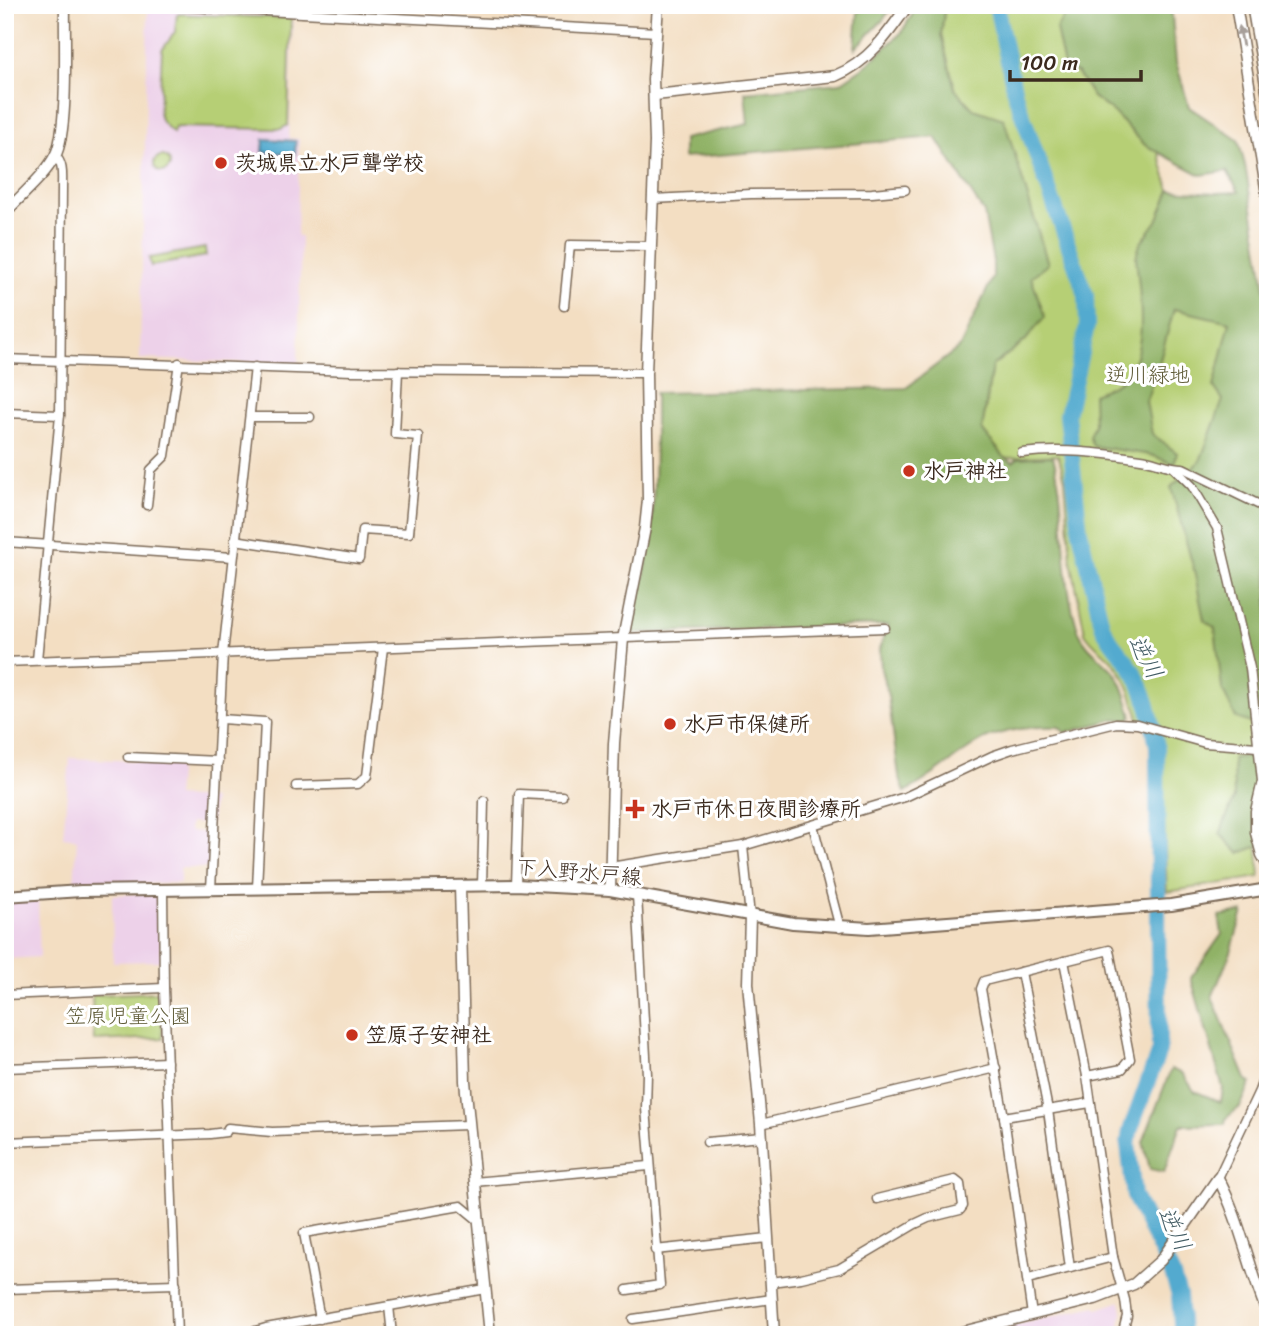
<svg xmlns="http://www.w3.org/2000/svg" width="1273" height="1340" font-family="Sriracha,'Klee One',sans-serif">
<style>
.built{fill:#edd1e9}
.green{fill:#b6cf74;stroke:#787c49;stroke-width:2}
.forest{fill:#90b266;stroke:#666e42;stroke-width:2}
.water{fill:#52aacf;stroke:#466a76;stroke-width:2}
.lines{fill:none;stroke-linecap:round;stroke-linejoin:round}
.river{stroke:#52aacf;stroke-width:16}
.minor-casing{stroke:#7b6957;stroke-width:11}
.tertiary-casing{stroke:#7b6957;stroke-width:13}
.secondary-casing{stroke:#7b6957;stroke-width:14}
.minor{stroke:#fff;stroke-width:8}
.tertiary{stroke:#fff;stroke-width:10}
.secondary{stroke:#fff;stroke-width:10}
.oneway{fill:#a79f9a}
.poi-dot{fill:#c8321e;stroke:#fff;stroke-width:2.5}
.labels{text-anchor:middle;stroke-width:6;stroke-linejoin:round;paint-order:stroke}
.poi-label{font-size:21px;font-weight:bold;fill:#3b2a1e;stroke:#fff;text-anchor:start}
.park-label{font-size:21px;fill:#605c38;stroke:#fff}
.street-label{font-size:21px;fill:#3b2a1e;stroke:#fff}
.water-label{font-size:23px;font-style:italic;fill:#445d65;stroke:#fff}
</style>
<rect width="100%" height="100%" fill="#fff"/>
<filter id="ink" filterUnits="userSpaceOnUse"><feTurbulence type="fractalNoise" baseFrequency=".0143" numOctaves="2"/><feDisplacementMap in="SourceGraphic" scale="14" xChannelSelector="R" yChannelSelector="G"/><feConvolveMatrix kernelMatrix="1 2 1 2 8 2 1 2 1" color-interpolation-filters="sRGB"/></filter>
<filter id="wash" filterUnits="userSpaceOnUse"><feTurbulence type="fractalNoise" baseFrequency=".00686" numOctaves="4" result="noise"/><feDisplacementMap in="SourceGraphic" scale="28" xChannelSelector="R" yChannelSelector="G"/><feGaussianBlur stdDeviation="1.57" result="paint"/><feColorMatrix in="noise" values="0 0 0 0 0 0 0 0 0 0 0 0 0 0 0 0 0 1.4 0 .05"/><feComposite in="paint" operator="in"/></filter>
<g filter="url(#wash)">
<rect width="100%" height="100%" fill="#f3dec2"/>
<g class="built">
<polygon points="148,9 293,16 289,138 299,139 297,236 301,236 298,364 140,359"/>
<polygon points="70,758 179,763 176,797 213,799 211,824 190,823 189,831 211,833 209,868 180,868 180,883 74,885 77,839 63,837"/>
<polygon points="159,893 161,961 113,962 112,895"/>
<polygon points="38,901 40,957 5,959 5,902"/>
<polygon points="1121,1301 1122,1314 1118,1335 972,1335 1096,1306 1098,1309"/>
</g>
<g class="green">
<path d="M 945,5 L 1068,5 L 1064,66 L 1078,74 L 1093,97 L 1113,112 L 1145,145 L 1158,151 L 1170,190 L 1268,316 L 1268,724 L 1255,756 L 1251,757 L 1260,877 L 1167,892 L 1160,727 L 1140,722 C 1133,700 1128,679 1112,661 C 1103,651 1092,645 1085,633 L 1071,560 L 1065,479 L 1058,455 L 1005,458 L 982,430 L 992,366 L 1025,341 L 1031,277 L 973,109 L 955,89 L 941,35 Z"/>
<polygon points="177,14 291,18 288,125 281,129 175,127 173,133 162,122 159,114 162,50 175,32"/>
<circle cx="162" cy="164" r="8"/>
<polygon points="205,248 206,256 151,266 149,258"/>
<polygon points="161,992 163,1038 94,1041 92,995"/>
</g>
<g class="forest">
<polygon points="870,5 893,5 883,20 855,49 858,12"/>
<path d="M 918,5 L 945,5 L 941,35 L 955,89 L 973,109 L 1004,119 L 1048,264 L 1031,277 L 1045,317 L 1025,341 L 992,366 L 982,430 L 1005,458 L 1013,462 L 1018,458 L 1053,456 C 1068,511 1059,578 1079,632 C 1086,649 1102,658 1114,672 C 1124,684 1127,701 1132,716 L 1130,720 L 1115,719 L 1065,733 L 1059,727 C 1035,726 1005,729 983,740 C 956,755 933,778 905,792 L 899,776 L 888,696 L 881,669 L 880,649 L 888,625 L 629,633 C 657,550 655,479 655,393 L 906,388 L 960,347 L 993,277 L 993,261 L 984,213 L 936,137 L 683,158 L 683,139 L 748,124 L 745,92 L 840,83 L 868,64 L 901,33 Z"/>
<path d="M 1068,5 L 1171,5 L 1176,62 L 1189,107 L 1238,140 L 1245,165 L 1268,306 L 1268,829 L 1265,844 L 1239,853 L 1220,834 L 1234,798 L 1233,758 L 1255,756 L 1254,724 L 1236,718 L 1222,689 L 1215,628 L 1204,620 L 1194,570 L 1171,487 L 1200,461 L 1223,400 L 1214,387 L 1230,322 L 1174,309 L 1159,364 L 1146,401 L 1152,434 L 1177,453 L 1174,464 L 1151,455 L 1093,446 L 1089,436 L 1094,425 L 1093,394 C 1102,390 1115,386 1122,379 C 1151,353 1139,291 1136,257 L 1140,244 L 1157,221 L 1170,190 L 1216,193 L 1239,192 L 1227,171 L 1201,175 L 1145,145 L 1113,112 L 1093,97 L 1078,74 L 1064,66 L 1056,29 L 1069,8 Z"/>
<polygon points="1243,912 1231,952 1212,997 1246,1079 1251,1083 1240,1107 1226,1118 1225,1124 1181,1125 1164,1172 1150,1169 1143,1142 1171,1069 1183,1074 1194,1091 1221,1102 1223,1088 1191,978 1222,934 1219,916"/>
</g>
<polygon class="water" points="264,139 296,141 295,154 263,152"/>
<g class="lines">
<path class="river" d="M 996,5 L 1015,94 L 1086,295 L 1087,326 L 1067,415 L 1080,531 L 1102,625 C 1109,642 1120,651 1130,666 C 1146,689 1152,719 1157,746 L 1159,1051 L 1130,1131 L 1128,1144 L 1134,1196 L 1172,1274 L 1179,1295 L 1182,1335"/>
</g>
</g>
<g filter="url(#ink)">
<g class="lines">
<defs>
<g id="minor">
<polyline points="155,5 656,32"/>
<polyline points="653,199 751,194 872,193 905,190"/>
<polyline points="564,306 570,245 651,246"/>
<polyline points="5,359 352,371 646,373"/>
<polyline points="5,413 60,415"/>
<polyline points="250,417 310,417"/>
<path d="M 1022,453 C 1062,448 1102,453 1141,459 C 1155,461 1169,468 1183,468 L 1268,509"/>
<polyline points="1174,468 1192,486 1217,528 1250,668 1262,781 1255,811 1255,833 1261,855 1268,868"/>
<polyline points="147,505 151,470 165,456 179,363"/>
<polyline points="235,540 359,559 362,530 409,533 418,436 395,434 398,371"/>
<polyline points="5,542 233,557"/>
<path d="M 37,660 L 60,415 L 62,188 C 62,177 64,163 55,156"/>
<polyline points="5,662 885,628"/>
<polyline points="221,719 265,722 257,888"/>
<polyline points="128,757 218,761"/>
<polyline points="296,786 358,784 367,776 383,648"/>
<polyline points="813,825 840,928"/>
<polyline points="743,846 750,917"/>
<polyline points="610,867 743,846 905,797 992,756 1012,749 1116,723 1137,724 1205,743 1257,747"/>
<polyline points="516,885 519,794 562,796"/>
<polyline points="482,886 484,801"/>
<polyline points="562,887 576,873 590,870"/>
<polyline points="211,889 223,654 255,367"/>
<polyline points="163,890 164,988 177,1335"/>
<polyline points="1064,961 1087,1076 1113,1257 1125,1300 1127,1316 1122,1335"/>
<polyline points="1021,972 1048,1110 1070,1268"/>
<polyline points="5,995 164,988"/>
<polyline points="5,1068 167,1062"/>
<polyline points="1004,1117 1090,1103"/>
<polyline points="761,1124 996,1068"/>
<polyline points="5,1142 210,1134 226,1132 228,1128 272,1132 468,1125"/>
<polyline points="707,1142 762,1137"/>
<polyline points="1218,1178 1259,1091 1268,1066"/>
<polyline points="474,1182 649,1166"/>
<polyline points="655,1250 768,1238"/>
<polyline points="1028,1279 1113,1257"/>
<polyline points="771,1282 801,1278 839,1269 915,1224 928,1218 960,1210 963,1206 960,1184 955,1180 877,1199"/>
<polyline points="5,1289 176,1284"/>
<polyline points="627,1290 660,1285 646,1108 647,1074 637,895"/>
<polyline points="389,1306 392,1335"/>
<polyline points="1032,1315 1004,1117 981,989 984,981 1109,950 1130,1059 1122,1069 1087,1076"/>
<polyline points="320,1319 304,1233 461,1206 478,1220"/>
<polyline points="633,1319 772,1299"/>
<polyline points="242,1335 266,1328 485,1289"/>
</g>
<g id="tertiary">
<polyline points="1236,5 1268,200"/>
<polyline points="1252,5 1268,96"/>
<path d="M 655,95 L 835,76 C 868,63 889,33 908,5"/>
<path d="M 5,213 C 21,195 44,177 55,156 C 69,131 64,38 65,5"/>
<polyline points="460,886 465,1081 490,1335"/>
<polyline points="610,890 614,743 623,639 645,528 648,500 646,373 655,142 653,79 658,5"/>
<polyline points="750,917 748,983 761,1124 774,1335"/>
<path d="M 950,1335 L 1095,1299 L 1134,1284 L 1161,1260 L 1218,1178 C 1241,1221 1249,1270 1268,1314"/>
</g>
<polyline id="secondary" points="5,896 81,891 516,885 610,890 793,923 869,928 1171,905 1268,889"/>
</defs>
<use href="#minor" class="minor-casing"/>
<use href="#tertiary" class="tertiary-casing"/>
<use href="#secondary" class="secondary-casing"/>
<use href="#minor" class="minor"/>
<use href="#tertiary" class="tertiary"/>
<use href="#secondary" class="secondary"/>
</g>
<defs><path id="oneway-solid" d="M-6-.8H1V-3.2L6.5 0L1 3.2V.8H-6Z" transform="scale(1.75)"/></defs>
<use class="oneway" href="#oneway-solid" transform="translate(1241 36) rotate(-100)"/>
</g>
<g class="poi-dot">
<circle cx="221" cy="163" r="7"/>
<circle cx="909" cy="471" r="7"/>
<circle cx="670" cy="724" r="7"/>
<path d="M631.5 798.5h7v7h7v7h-7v7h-7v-7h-7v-7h7z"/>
<circle cx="352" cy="1035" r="7"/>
</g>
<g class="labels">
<g class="poi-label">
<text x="235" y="170">茨城県立水戸聾学校</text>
<text x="923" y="478">水戸神社</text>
<text x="684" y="731">水戸市保健所</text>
<text x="651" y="816">水戸市休日夜間診療所</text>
<text x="366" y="1042">笠原子安神社</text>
</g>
<g class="park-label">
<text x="1148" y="382">逆川緑地</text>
<text x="128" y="1023">笠原児童公園</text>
</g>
<g class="street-label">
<text transform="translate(579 872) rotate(5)" y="7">下入野水戸線</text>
</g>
<g class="water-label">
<text transform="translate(1146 657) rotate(62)" y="8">逆川</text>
<text transform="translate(1175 1229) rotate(64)" y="8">逆川</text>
</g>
</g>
<rect width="1273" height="1340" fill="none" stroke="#fff" stroke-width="28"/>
<path d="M1010 70v10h131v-10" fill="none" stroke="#3b2a1e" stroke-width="3.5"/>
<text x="1021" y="70" font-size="21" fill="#3b2a1e" stroke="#ffffff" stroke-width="5" paint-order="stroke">100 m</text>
</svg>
